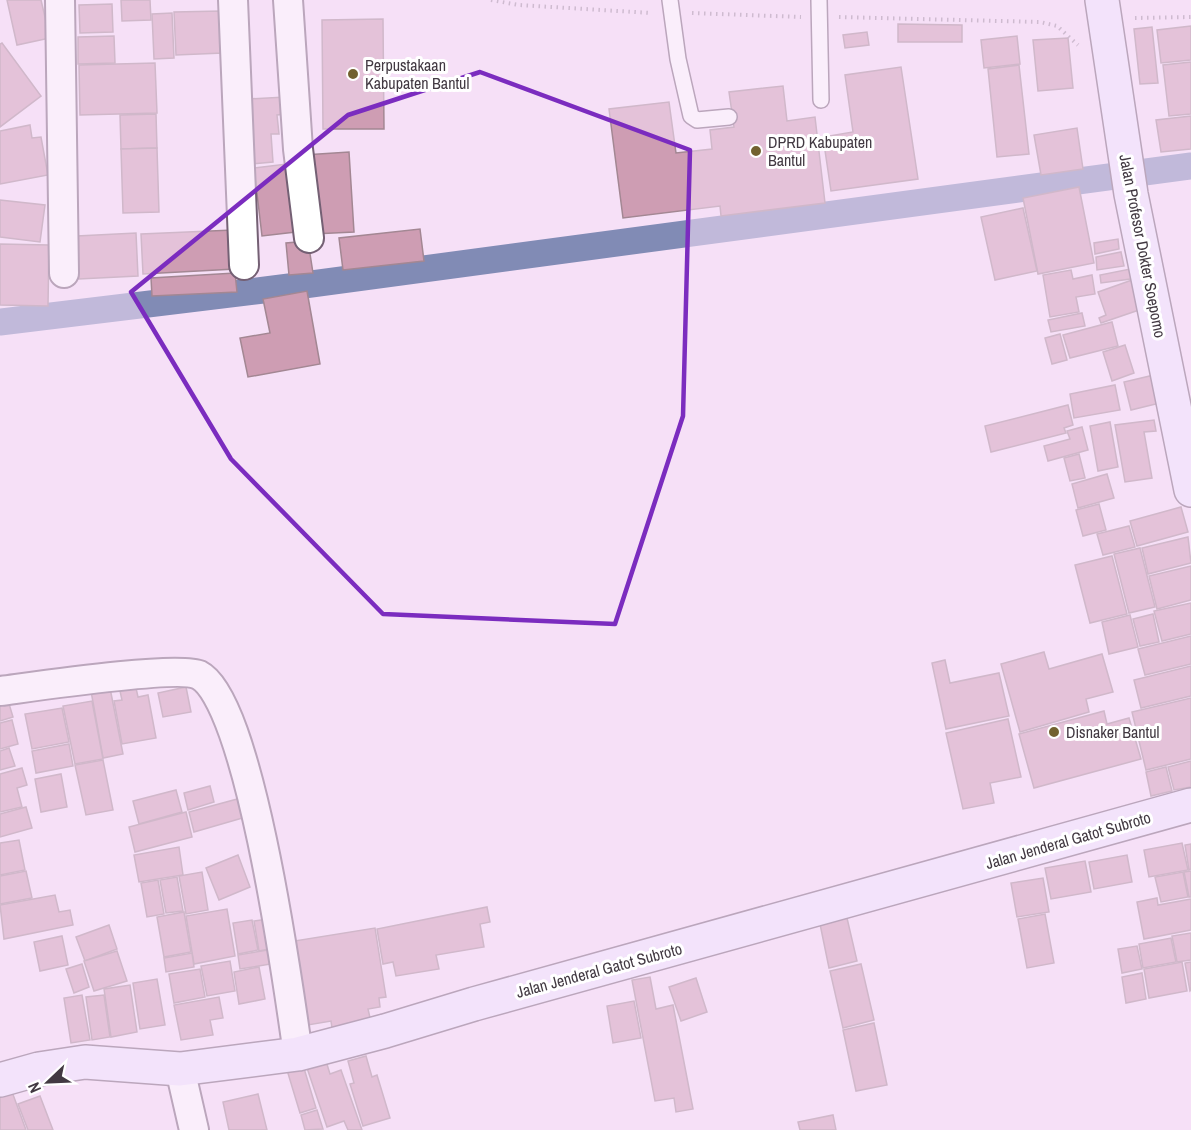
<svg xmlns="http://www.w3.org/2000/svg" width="1191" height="1130" font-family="'Archivo Narrow',sans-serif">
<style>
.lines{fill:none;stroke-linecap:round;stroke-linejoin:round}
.canal{stroke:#818bb5;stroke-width:27}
.building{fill:#ce9db3;stroke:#a38793;stroke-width:1.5}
.lane-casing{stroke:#746074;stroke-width:18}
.street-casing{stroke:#746074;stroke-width:32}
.secondary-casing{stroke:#746074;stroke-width:36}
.path{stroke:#9f8fa0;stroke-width:4;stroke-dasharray:1.5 4.5;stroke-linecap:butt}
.lane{stroke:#fff;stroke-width:15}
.street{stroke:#fff;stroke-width:28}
.secondary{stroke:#efe7fe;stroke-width:33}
.marked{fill:none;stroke:#7b2cbf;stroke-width:4.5;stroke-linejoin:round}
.poi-dot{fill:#72612f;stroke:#fff;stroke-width:2}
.labels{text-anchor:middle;stroke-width:6;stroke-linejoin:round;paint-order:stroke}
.poi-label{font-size:16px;fill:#423942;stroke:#fff;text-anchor:start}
.street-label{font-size:16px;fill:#423942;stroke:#fff}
</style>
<rect width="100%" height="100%" fill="#f6e0f7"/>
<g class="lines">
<polyline class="canal" points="0,322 289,287 1191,166"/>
</g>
<g class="building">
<polygon points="7,0 41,0 50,38 17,45"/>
<polygon points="121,0 150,0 151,20 122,21"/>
<polygon points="112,4 113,32 80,33 79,5"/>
<polygon points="221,11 223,53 176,55 174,12"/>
<polygon points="172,13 174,58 154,59 152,14"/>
<polygon points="383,19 384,129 323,129 322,20"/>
<polygon points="898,24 962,25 962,42 898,42"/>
<polygon points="1191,26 1191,60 1161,63 1157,30"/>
<polygon points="1152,27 1158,83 1140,84 1134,29"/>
<polygon points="867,32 869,45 845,48 843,35"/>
<polygon points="114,36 115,63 78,64 78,37"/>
<polygon points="1017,36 1020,64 984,68 981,40"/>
<polygon points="1068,38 1073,88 1038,91 1033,40"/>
<polygon points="2,43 41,96 0,127 0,44"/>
<polygon points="1191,62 1191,114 1169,116 1163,65"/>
<polygon points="155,63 157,113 80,115 79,65"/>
<polygon points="1019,65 1029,154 997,157 988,69"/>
<polygon points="901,67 918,179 831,191 823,137 853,132 845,75"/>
<polygon points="783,86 787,121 815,117 825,203 721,216 720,206 623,218 609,109 669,102 676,153 712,149 710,130 734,127 729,92"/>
<polygon points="285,97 286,114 277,115 279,134 271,134 273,162 252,164 248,99"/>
<polygon points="156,114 157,148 121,149 120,115"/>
<polygon points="1191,116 1191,149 1161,152 1156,120"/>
<polygon points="30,125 32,138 41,137 48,175 0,184 0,131"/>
<polygon points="1077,128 1083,169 1041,175 1034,135"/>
<polygon points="157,148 159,212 123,213 121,149"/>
<polygon points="349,152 354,232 313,234 304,155"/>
<polygon points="295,163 304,231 262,236 254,168"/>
<polygon points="1079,187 1094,263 1038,274 1023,198"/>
<polygon points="0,200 45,205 40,242 0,237"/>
<polygon points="1023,208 1037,271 995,280 981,217"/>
<polygon points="420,229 424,261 343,270 339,238"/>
<polygon points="233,230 235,269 143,274 141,234"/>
<polygon points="136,233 138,276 79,279 77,236"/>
<polygon points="1118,239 1119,249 1095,254 1094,243"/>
<polygon points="308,241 313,273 289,275 286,243"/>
<polygon points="0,244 49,245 48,306 0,305"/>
<polygon points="1121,252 1124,266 1097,270 1096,257"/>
<polygon points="1135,268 1138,278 1101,283 1100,275"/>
<polygon points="1071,270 1073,279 1092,275 1095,294 1076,297 1079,312 1050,317 1043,275"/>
<polygon points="235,273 237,292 152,296 151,278"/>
<polygon points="1132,280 1142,309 1101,323 1099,318 1106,315 1098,292"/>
<polygon points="307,291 320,364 248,377 240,338 270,333 263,299"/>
<polygon points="1082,313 1085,326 1051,332 1048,320"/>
<polygon points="1112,322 1118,346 1070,358 1063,335"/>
<polygon points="1060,334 1067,360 1052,364 1045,338"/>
<polygon points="1125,345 1134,373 1112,381 1103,352"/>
<polygon points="1154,375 1160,403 1131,410 1124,382"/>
<polygon points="1115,385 1120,410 1074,418 1070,394"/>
<polygon points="1068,405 1073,425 1064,428 1066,433 991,452 985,426"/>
<polygon points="1154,420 1156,431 1144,432 1152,478 1125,482 1115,425"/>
<polygon points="1110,422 1118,467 1098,471 1090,426"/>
<polygon points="1082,427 1088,450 1048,461 1044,446 1070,439 1067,431"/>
<polygon points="1079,454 1085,478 1070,481 1064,458"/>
<polygon points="1107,474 1114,498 1078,508 1072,484"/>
<polygon points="1099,504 1106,530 1083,536 1076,510"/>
<polygon points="1181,507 1188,532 1137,546 1130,521"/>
<polygon points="1129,526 1135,547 1103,555 1097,534"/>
<polygon points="1188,537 1191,563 1148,574 1142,548"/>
<polygon points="1140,548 1155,607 1129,613 1114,554"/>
<polygon points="1112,556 1127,614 1090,623 1075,565"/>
<polygon points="1191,566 1191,600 1157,609 1149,576"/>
<polygon points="1191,603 1191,634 1162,641 1154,611"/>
<polygon points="1153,614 1159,642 1140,646 1133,619"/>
<polygon points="1130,615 1138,647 1109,654 1102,622"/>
<polygon points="1191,636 1191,664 1145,675 1138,649"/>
<polygon points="1044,652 1049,669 1102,654 1113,692 1086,699 1089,712 1020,732 1001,664"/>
<polygon points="945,660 950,683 999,673 1009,716 946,729 932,663"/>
<polygon points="1191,666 1191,696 1141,708 1134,680"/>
<polygon points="186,687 191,712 163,717 158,693"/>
<polygon points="110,688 123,754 103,758 91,691"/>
<polygon points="136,688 138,697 148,695 156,738 122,744 114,701 122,700 120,691"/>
<polygon points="6,694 13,717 0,721 0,696"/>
<polygon points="1191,698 1191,759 1146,770 1132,712"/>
<polygon points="92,701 103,759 75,764 63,706"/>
<polygon points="62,708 69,742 32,749 25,714"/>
<polygon points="1104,711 1107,724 1129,718 1141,759 1034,788 1019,734"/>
<polygon points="1008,719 1021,777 990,783 994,803 963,809 946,733"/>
<polygon points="12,720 18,744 0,749 0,723"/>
<polygon points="69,744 73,766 36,773 32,751"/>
<polygon points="9,748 15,766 0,770 0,751"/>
<polygon points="103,760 113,810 86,815 75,765"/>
<polygon points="1191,761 1191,787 1174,790 1168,767"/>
<polygon points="1166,767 1172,791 1151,796 1146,772"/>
<polygon points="22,768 27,785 17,788 22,807 0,812 0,774"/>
<polygon points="61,774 67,807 41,812 35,779"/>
<polygon points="210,786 214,802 188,810 184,793"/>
<polygon points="176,790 182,812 139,824 133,801"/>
<polygon points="241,798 246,817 194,832 189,812"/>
<polygon points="26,807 32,828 0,837 0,814"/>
<polygon points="186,812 192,837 135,852 129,827"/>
<polygon points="19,840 25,870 0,875 0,843"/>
<polygon points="1182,843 1188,870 1149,877 1144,850"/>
<polygon points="1191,844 1191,869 1189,870 1185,845"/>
<polygon points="179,847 183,875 139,882 134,855"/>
<polygon points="238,855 250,887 219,900 206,868"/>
<polygon points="1127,855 1132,882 1094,889 1089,862"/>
<polygon points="1085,861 1091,892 1051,899 1045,868"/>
<polygon points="26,871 32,898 0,904 0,876"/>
<polygon points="1191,871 1191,897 1189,897 1184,872"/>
<polygon points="202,872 208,910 186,914 179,876"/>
<polygon points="1183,872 1188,897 1161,902 1155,877"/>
<polygon points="177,877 183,911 166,913 160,880"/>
<polygon points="1043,878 1049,912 1017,917 1011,883"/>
<polygon points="158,880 164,914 147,917 141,883"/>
<polygon points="55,895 59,912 70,910 73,925 4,939 0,905"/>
<polygon points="1157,898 1158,905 1191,899 1191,930 1144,939 1137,902"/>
<polygon points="487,907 490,922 480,924 484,947 436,955 439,969 396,976 393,962 383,964 377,929"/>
<polygon points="227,909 235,956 194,964 186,916"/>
<polygon points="184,912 191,952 164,957 157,917"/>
<polygon points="1045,914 1054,963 1027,968 1018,919"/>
<polygon points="275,918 279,947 259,951 254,921"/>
<polygon points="847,918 857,961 829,968 820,924"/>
<polygon points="252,920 258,950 238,954 233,923"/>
<polygon points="109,925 117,949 85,961 76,937"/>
<polygon points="375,928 386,997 379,998 380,1007 368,1009 371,1022 332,1028 331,1021 302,1026 288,942"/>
<polygon points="1191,933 1191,960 1177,962 1172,936"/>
<polygon points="62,936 68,965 40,971 34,942"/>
<polygon points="1171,938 1176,962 1143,968 1139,944"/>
<polygon points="1137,946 1142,969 1122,973 1118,949"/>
<polygon points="280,948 283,962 240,969 238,955"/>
<polygon points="117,951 127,981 94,991 84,961"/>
<polygon points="192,953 194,967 166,972 164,958"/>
<polygon points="230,961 235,991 207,996 201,966"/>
<polygon points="1182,962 1187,991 1149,998 1144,969"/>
<polygon points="1191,962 1191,990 1190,991 1185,963"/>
<polygon points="82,964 89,987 74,993 66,969"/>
<polygon points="861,964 874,1020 843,1028 830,971"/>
<polygon points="259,967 265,999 239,1004 234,972"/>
<polygon points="200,969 205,997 174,1003 169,974"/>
<polygon points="1142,973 1146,999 1126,1003 1122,977"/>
<polygon points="650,977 656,1009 673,1005 693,1109 676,1112 674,1098 655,1101 632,980"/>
<polygon points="696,978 707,1012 681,1021 669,987"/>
<polygon points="157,979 165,1025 140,1029 133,983"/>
<polygon points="130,985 137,1032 111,1037 104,989"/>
<polygon points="82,995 90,1040 71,1043 64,998"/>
<polygon points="104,995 110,1037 92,1040 86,997"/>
<polygon points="219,997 223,1018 210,1020 213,1035 181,1040 174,1005"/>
<polygon points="634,1001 641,1038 613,1043 607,1006"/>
<polygon points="874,1023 887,1085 856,1091 843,1030"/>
<polygon points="366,1056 372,1077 377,1075 390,1118 363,1126 350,1084 354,1083 348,1061"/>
<polygon points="326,1061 330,1074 341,1070 362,1130 348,1130 344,1121 327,1127 307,1068"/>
<polygon points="303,1065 316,1108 300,1113 287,1070"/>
<polygon points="11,1089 26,1130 0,1130 0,1093"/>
<polygon points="258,1094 267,1130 229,1130 223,1102"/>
<polygon points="40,1096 53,1130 28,1130 18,1104"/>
<polygon points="317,1110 323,1129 305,1130 301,1115"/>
<polygon points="833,1115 836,1130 800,1130 798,1122"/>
</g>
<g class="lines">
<defs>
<g id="lane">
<polyline points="670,0 678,59 691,116 697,120 729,117"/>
<polyline points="819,0 821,100"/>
</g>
<g id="street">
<polyline points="60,0 64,273"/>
<polyline points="233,0 244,265"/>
<polyline points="288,0 298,149 309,238"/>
<path d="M 0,691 C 31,687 178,665 199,675 C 250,701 289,991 298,1054"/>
<polyline points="180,1069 194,1130"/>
</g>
<g id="secondary">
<polyline points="1102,0 1131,194 1191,490"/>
<polyline points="0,1080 39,1069 85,1062 180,1069 298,1054 385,1031 474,1004 1191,805"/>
</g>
</defs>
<use href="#lane" class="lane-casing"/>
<use href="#street" class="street-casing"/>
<use href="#secondary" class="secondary-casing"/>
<g class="path">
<polyline points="491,0 519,5 651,13"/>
<polyline points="692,13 801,17"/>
<polyline points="839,17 1040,22 1057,26 1078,45"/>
<polyline points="1135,18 1191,17"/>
</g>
<use href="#lane" class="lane"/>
<use href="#street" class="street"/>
<use href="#secondary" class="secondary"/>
</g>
<path d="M0 0H1191V1130H0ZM 480,72 L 690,150 L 683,416 L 615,624 L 383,614 L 231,459 L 131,292 L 348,115 Z" fill="#f6e0f7" fill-opacity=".55" fill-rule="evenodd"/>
<path class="marked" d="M 480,72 L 690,150 L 683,416 L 615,624 L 383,614 L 231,459 L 131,292 L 348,115 Z"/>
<g class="poi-dot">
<circle cx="353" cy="74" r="6"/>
<circle cx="756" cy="151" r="6"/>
<circle cx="1054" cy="732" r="6"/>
</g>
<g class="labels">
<g class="poi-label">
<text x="365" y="71">Perpustakaan<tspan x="365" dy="18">Kabupaten Bantul</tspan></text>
<text x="768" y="148">DPRD Kabupaten<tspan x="768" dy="18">Bantul</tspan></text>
<text x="1066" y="738">Disnaker Bantul</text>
</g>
<g class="street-label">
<text transform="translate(1143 246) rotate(79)" y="6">Jalan Profesor Dokter Soepomo</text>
<text transform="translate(1068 840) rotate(-16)" y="6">Jalan Jenderal Gatot Subroto</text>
<text transform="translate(599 970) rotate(-15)" y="6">Jalan Jenderal Gatot Subroto</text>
</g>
</g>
<g transform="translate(48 1082) rotate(247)" stroke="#ffffff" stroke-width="4.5" paint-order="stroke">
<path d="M0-4.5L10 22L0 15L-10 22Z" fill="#423942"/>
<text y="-9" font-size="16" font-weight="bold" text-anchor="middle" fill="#423942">N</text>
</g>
</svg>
